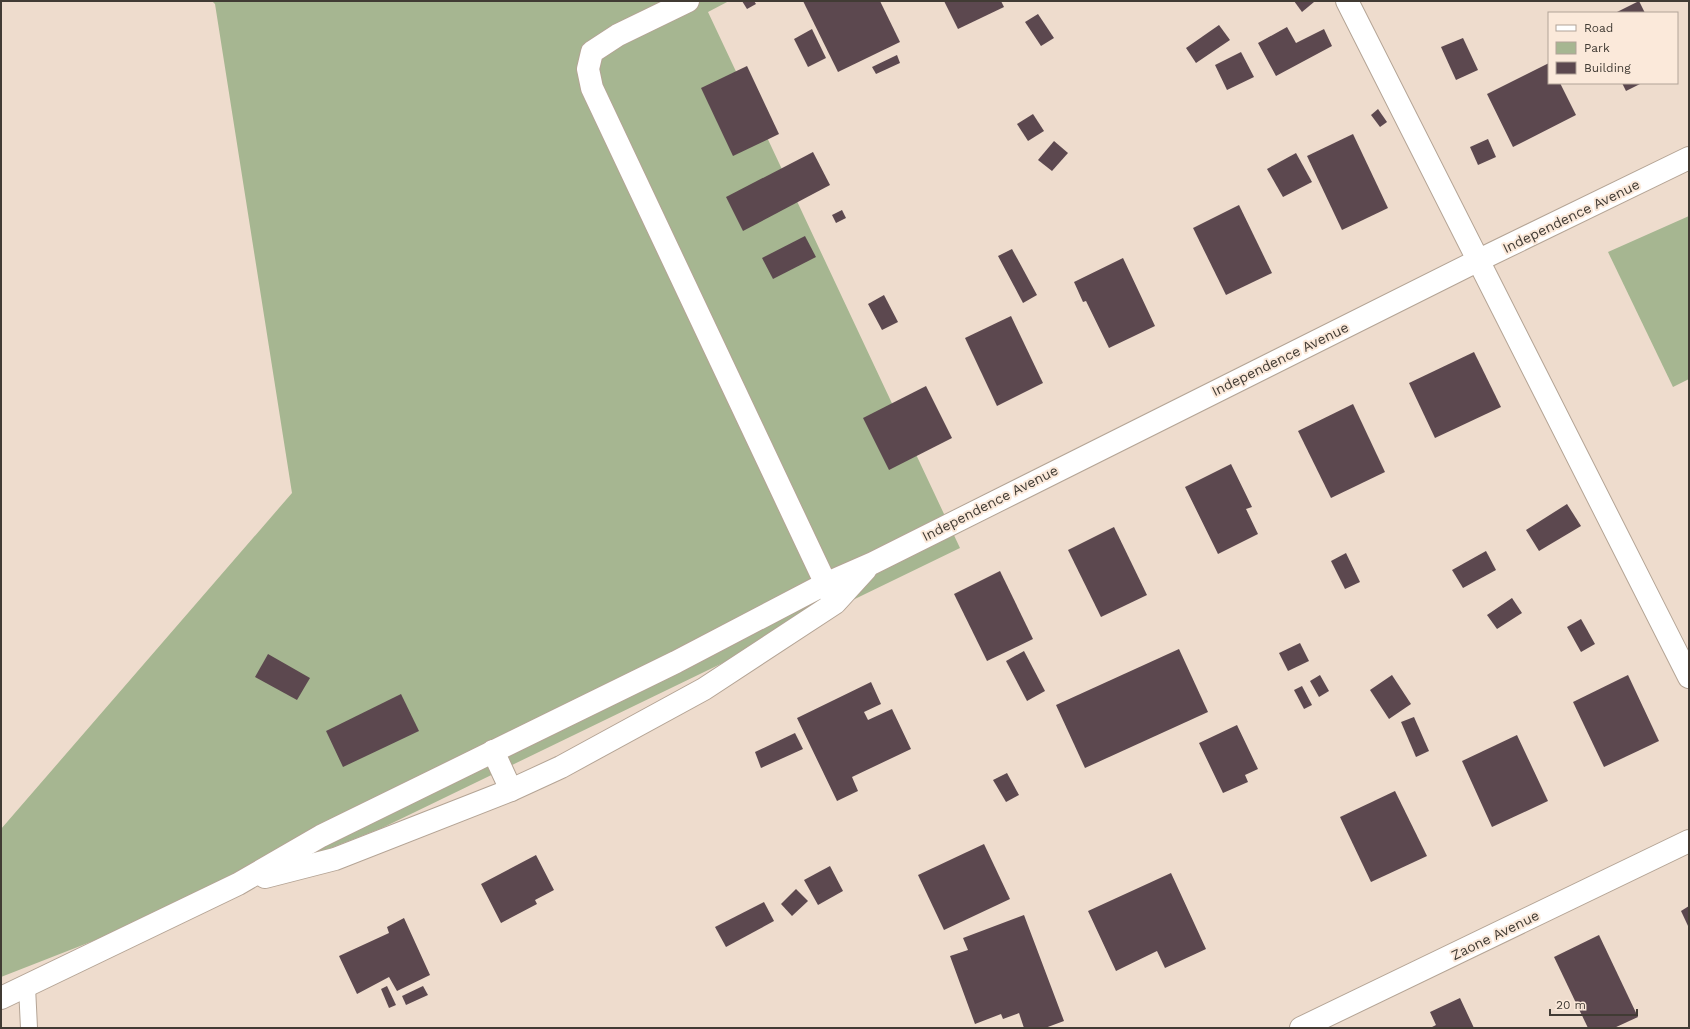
<svg xmlns="http://www.w3.org/2000/svg" width="1690" height="1029" font-family="'Work Sans',sans-serif">
<style>
.green{fill:#a6b691}
.building{fill:#5c484f}
.lines{fill:none;stroke-linecap:round;stroke-linejoin:round}
.service-casing{stroke:#b4a495;stroke-width:18}
.minor-casing{stroke:#b4a495;stroke-width:24}
.service{stroke:#fff;stroke-width:16}
.minor{stroke:#fff;stroke-width:22}
.labels{text-anchor:middle;stroke-width:4;stroke-linejoin:round;paint-order:stroke}
.street-label{font-size:14px;fill:#413b34;stroke:#fbe9da}
</style>
<rect width="100%" height="100%" fill="#eedccd"/>
<g class="green">
<polygon points="212,1 729,1 708,12 960,548 382,828 1,977 1,829 292,493 215,4"/>
<polygon points="1689,216 1689,379 1673,387 1608,252"/>
</g>
<g class="building">
<polygon points="742,1 754,1 756,4 747,9"/>
<polygon points="803,1 880,1 900,42 838,72"/>
<polygon points="944,1 1001,1 1004,7 958,29"/>
<polygon points="1294,1 1313,1 1314,2 1302,12"/>
<polygon points="1639,1 1645,13 1615,13"/>
<polygon points="1038,14 1054,38 1041,46 1025,22"/>
<polygon points="1219,25 1230,40 1196,63 1186,48"/>
<polygon points="1287,27 1296,43 1324,29 1332,46 1276,76 1258,43"/>
<polygon points="812,29 826,58 808,67 794,39"/>
<polygon points="1463,38 1478,70 1456,80 1441,47"/>
<polygon points="1241,52 1254,77 1227,90 1215,65"/>
<polygon points="897,55 900,63 876,74 872,67"/>
<polygon points="1549,63 1549,83 1560,83 1576,115 1513,147 1487,94"/>
<polygon points="747,66 779,134 733,156 701,88"/>
<polygon points="1622,83 1642,83 1626,91"/>
<polygon points="1378,109 1387,122 1380,127 1371,115"/>
<polygon points="1033,114 1044,131 1028,141 1017,124"/>
<polygon points="1353,134 1388,208 1342,230 1307,156"/>
<polygon points="1488,139 1496,157 1478,165 1470,147"/>
<polygon points="1054,141 1068,153 1052,171 1038,160"/>
<polygon points="813,152 830,185 743,231 726,197"/>
<polygon points="1296,153 1312,182 1283,197 1267,169"/>
<polygon points="1239,205 1272,273 1226,295 1193,228"/>
<polygon points="842,210 846,218 836,223 832,215"/>
<polygon points="805,236 816,257 773,279 762,258"/>
<polygon points="1012,249 1037,295 1023,303 998,256"/>
<polygon points="1123,258 1155,326 1109,348 1086,301 1083,302 1074,282"/>
<polygon points="884,295 898,322 882,330 868,304"/>
<polygon points="1011,316 1043,383 997,406 965,338"/>
<polygon points="1474,352 1501,407 1435,438 1409,383"/>
<polygon points="926,386 952,438 889,470 863,418"/>
<polygon points="1353,404 1385,472 1331,498 1298,431"/>
<polygon points="1231,464 1252,507 1246,509 1258,534 1218,554 1185,487"/>
<polygon points="1567,504 1581,526 1539,551 1526,530"/>
<polygon points="1114,527 1147,595 1101,617 1068,550"/>
<polygon points="1486,551 1496,570 1463,588 1452,570"/>
<polygon points="1346,553 1360,582 1345,589 1331,561"/>
<polygon points="1000,571 1033,639 987,661 954,594"/>
<polygon points="1512,598 1522,613 1497,629 1487,615"/>
<polygon points="1581,619 1595,644 1581,652 1567,627"/>
<polygon points="1300,643 1309,661 1288,671 1279,653"/>
<polygon points="1179,649 1208,712 1085,768 1056,705"/>
<polygon points="1024,651 1045,691 1027,701 1006,661"/>
<polygon points="268,654 310,678 297,700 255,677"/>
<polygon points="1320,675 1329,691 1319,697 1310,681"/>
<polygon points="1392,675 1411,704 1389,719 1370,690"/>
<polygon points="1628,675 1659,741 1604,767 1573,702"/>
<polygon points="871,682 881,704 864,712 868,720 892,709 911,749 852,777 858,791 837,801 797,718"/>
<polygon points="1302,686 1312,705 1304,709 1294,690"/>
<polygon points="401,694 419,731 343,767 326,731"/>
<polygon points="1414,717 1429,751 1416,757 1401,722"/>
<polygon points="1237,725 1258,769 1245,775 1248,782 1223,793 1199,743"/>
<polygon points="795,733 803,749 761,768 755,752"/>
<polygon points="1517,735 1548,801 1492,827 1462,761"/>
<polygon points="1007,773 1019,795 1006,802 993,780"/>
<polygon points="1395,791 1427,856 1371,882 1340,817"/>
<polygon points="984,844 1010,899 944,930 918,875"/>
<polygon points="536,855 554,890 535,900 537,904 501,923 481,884"/>
<polygon points="830,866 843,891 818,905 804,880"/>
<polygon points="1171,873 1206,949 1165,968 1157,951 1116,971 1088,911"/>
<polygon points="796,889 808,901 792,916 781,904"/>
<polygon points="764,902 774,921 726,947 715,927"/>
<polygon points="1689,906 1689,928 1681,911"/>
<polygon points="1024,915 1064,1021 1045,1028 1024,1028 1019,1013 1003,1019 1001,1014 975,1024 950,956 968,950 963,938"/>
<polygon points="404,918 430,975 397,991 389,977 357,994 339,956 389,933 387,927"/>
<polygon points="1599,935 1638,1017 1614,1028 1588,1028 1554,957"/>
<polygon points="387,986 396,1005 389,1008 381,989"/>
<polygon points="423,986 428,995 406,1005 402,996"/>
<polygon points="1460,998 1474,1028 1430,1028 1436,1025 1430,1012"/>
</g>
<g class="lines">
<defs>
<polyline id="service" points="27,987 29,1028"/>
<g id="minor">
<polyline points="688,1 618,35 592,52 588,69 592,88 832,597"/>
<polyline points="1347,1 1689,677"/>
<polyline points="493,751 511,790"/>
<polyline points="265,877 335,859 511,790 561,767 704,689 835,603 866,569"/>
<polyline points="1,998 238,884 321,836 676,662 825,584 873,563 1479,260 1689,158"/>
<polyline points="1301,1028 1689,841"/>
</g>
</defs>
<use href="#service" class="service-casing"/>
<use href="#minor" class="minor-casing"/>
<use href="#service" class="service"/>
<use href="#minor" class="minor"/>
</g>
<g class="labels">
<g class="street-label">
<text transform="translate(1571 216) rotate(-26)" y="5">Independence Avenue</text>
<text transform="translate(1280 359) rotate(-26)" y="5">Independence Avenue</text>
<text transform="translate(990 503) rotate(-27)" y="5">Independence Avenue</text>
<text transform="translate(1495 935) rotate(-26)" y="5">Zaone Avenue</text>
</g>
</g>
<rect width="1690" height="1029" fill="none" stroke="#413b34" stroke-width="4"/>
<rect x="1548" y="12" width="130" height="72" fill="#fbe9da" stroke="#b1a398"/>
<rect x="1556" y="25" width="20" height="6" fill="#ffffff" stroke="#b1a398"/>
<text x="1584" y="32" font-size="12" fill="#413b34">Road</text>
<rect x="1556" y="42" width="20" height="12" fill="#a6b691" stroke="#b1a398"/>
<text x="1584" y="52" font-size="12" fill="#413b34">Park</text>
<rect x="1556" y="62" width="20" height="12" fill="#5c484f" stroke="#b1a398"/>
<text x="1584" y="72" font-size="12" fill="#413b34">Building</text>
<path d="M1550 1009v6h87v-6" fill="none" stroke="#413b34" stroke-width="2"/>
<text x="1556" y="1009" font-size="12" fill="#413b34" stroke="#fbe9da" stroke-width="3" paint-order="stroke">20 m</text>
</svg>
